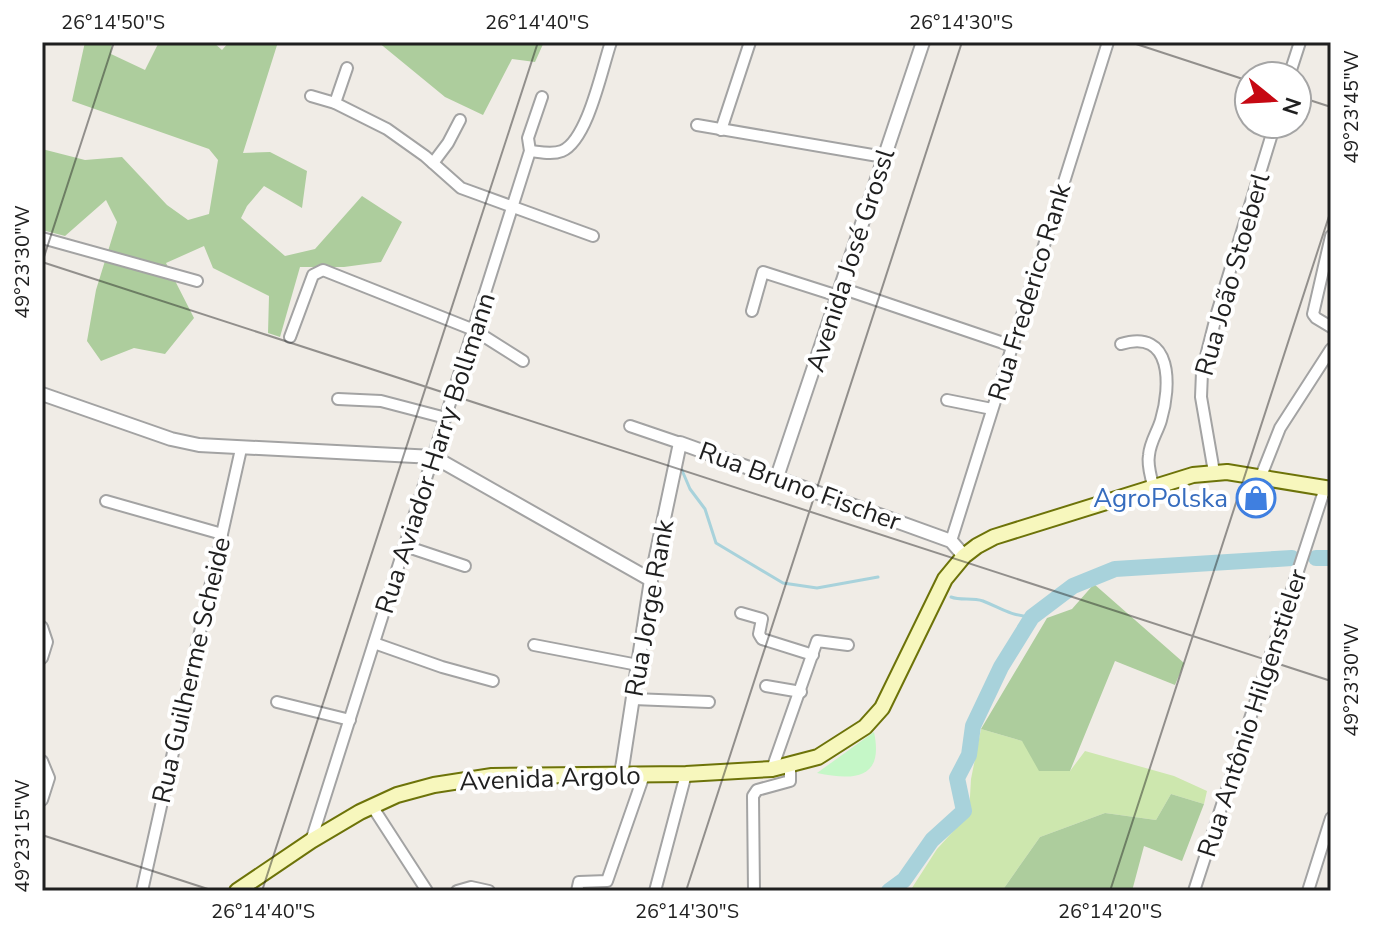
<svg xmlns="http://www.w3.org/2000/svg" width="1373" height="933" font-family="'Nunito Sans',sans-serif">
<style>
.grass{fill:#cde7ae}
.forest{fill:#adcd9d}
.park{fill:#c5f7c7}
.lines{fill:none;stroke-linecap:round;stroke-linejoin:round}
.stream{stroke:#a8d2db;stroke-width:3}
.river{stroke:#a8d2db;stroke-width:16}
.minor-casing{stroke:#a3a3a3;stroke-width:14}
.tertiary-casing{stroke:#a3a3a3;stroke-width:16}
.secondary-casing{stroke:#6d7309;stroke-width:18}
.minor{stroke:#fff;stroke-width:10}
.tertiary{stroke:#fff;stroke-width:12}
.secondary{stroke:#f7f7bd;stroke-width:14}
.ticks{fill:none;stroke:#1f1f1f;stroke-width:2;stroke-opacity:0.45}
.labels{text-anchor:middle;stroke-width:8;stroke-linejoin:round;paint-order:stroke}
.street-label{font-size:26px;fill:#1f1f1f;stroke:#fff}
.shop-label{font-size:26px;fill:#366cbe;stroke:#fff;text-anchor:end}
.neatline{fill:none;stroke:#1f1f1f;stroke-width:3}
.ticks-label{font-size:20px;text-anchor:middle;fill:#1f1f1f}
</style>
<rect width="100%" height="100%" fill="#f0ece6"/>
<polygon class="grass" points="981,729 1022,741 1070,771 1085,751 1174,776 1207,791 1204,804 1171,794 1156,820 1105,813 1040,837 1002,891 910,891 937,849 969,814 971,779"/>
<g class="forest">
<polygon points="85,42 112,42 111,54 145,70 159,42 213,42 222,50 229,42 278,42 243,153 270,152 307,171 302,208 264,186 247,206 241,218 285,256 315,249 362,196 402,222 381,262 344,267 300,267 280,337 268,333 269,296 213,268 204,246 166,263 194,318 165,354 134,348 101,361 87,341 96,290 117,222 106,200 65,236 42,230 42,149 85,160 122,157 167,205 188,220 209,214 218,160 209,149 72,101"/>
<polygon points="378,42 544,42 535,62 512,59 483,115 445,97"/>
<polygon points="1094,584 1184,663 1175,685 1115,661 1070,771 1039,771 1022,741 981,729 1047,618 1072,609"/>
<polygon points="1171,794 1204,804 1182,861 1144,846 1132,891 1002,891 1040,837 1105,813 1156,820"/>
</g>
<path class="park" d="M 874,732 C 884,779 855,781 817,773 Z"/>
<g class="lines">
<g class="stream">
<polyline points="681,468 690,489 705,509 716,543 783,583 817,588 878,577"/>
<path d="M 951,597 C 961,601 972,597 983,601 C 1003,609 1008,615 1032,617"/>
</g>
<g class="river">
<polyline points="1316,558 1331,558"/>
<polyline points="889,891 904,880 932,840 964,811 957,778 969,755 973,726 1001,667 1032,617 1073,586 1115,569 1292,558"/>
</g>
<defs>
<g id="minor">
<polyline points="1289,76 1300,42"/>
<polyline points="311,96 335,103 387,129 425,156 461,188 593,236"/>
<polyline points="335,103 347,68"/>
<polyline points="697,125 884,157"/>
<polyline points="721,130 750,42"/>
<path d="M 530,151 C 540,152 552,155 562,151 C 588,140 602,68 611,42"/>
<polyline points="433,163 448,143 460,120"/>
<polyline points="1331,236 1313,314 1316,318 1331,327"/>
<polyline points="42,238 197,281"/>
<polyline points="841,288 1012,346"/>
<polyline points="752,311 763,272 838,296"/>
<polyline points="290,337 313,275 323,270 474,330 523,361"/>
<path d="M 1121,344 C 1173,328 1171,386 1161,420 C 1158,431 1150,442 1149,455 C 1147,465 1151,476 1153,486"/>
<polyline points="338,399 381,401 446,418"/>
<polyline points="947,400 992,409"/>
<polyline points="630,426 680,443"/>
<polyline points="1214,472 1201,397 1202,372 1217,313 1275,124"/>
<polyline points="1261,476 1280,428 1331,349"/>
<polyline points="106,501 222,534"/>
<polyline points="951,541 1108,42"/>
<polyline points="405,546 465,566"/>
<polyline points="741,613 762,619 759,634 762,639 813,655"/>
<polyline points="42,627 47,642 42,658"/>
<polyline points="374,643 442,667 493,681"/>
<polyline points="534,645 638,665"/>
<polyline points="766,686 801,692"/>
<polyline points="633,699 709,702"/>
<polyline points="277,702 350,720"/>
<polyline points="42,761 49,778 42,800"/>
<polyline points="772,769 817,641 848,645"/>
<polyline points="372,806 427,891"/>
<polyline points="311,841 530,151 528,138 542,97"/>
<polyline points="142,891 241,449"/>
<polyline points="457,891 471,887 489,891"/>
<polyline points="577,891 579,882 607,881 644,775"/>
<polyline points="655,891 686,774"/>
<polyline points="754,891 753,796 757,790 790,781 790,766"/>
<polyline points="1194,891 1325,488"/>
<polyline points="1308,891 1331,818"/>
</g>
<g id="tertiary">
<polyline points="42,394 171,439 199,445 434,457 651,580"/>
<polyline points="777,477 923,42"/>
<polyline points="621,775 651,580 680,443 951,541 964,556"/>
</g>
<polyline id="secondary" points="237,891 311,841 360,812 397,795 434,785 492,776 686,774 772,769 818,757 865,727 882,708 945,579 964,556 977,546 994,537 1193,475 1227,472 1331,489"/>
</defs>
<use href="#minor" class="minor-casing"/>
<use href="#tertiary" class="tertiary-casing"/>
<use href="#secondary" class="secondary-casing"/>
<use href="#minor" class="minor"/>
<use href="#tertiary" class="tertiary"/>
<use href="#secondary" class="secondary"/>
</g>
<path class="ticks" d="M 1130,42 L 1249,81M 1297,96 L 1331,107M 42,262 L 1331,681M 42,263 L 114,42M 42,835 L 214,891M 262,891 L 538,42M 686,891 L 962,42M 1110,891 L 1331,210"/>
<defs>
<symbol id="shop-ring" viewBox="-11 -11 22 22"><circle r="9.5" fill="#fff" stroke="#3f7fe0" stroke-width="1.5"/><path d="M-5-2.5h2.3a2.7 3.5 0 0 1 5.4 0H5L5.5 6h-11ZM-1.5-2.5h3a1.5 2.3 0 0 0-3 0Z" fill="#3f7fe0"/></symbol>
</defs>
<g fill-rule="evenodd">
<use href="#shop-ring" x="1234" y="476" width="44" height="44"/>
</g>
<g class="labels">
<g class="street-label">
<text transform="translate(850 260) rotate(-72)" y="9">Avenida José Grossl</text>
<text transform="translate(1232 274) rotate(-74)" y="9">Rua João Stoeberl</text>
<text transform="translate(1029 292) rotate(-73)" y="9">Rua Frederico Rank</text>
<text transform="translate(435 453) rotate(-72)" y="9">Rua Aviador Harry Bollmann</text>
<text transform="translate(800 486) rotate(20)" y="9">Rua Bruno Fischer</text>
<text transform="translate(649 608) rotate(-80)" y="9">Rua Jorge Rank</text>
<text transform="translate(191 670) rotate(-77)" y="9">Rua Guilherme Scheide</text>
<text transform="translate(1252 713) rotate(-72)" y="9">Rua Antônio Hilgenstieler</text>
<text transform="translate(550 778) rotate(-2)" y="9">Avenida Argolo</text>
</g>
<g class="shop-label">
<text x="1228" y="507">AgroPolska</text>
</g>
</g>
<rect width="1373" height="933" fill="none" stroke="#ffffff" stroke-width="88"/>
<g transform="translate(1273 100) rotate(108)"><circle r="38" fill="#ffffff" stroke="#a5a5a5" stroke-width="2"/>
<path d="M0-6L14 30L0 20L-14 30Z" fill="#c60812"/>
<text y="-12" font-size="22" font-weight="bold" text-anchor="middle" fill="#1f1f1f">N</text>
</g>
<rect x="44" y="44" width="1285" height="845" class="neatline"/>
<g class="ticks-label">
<text x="113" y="29">26°14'50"S</text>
<text x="537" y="29">26°14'40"S</text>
<text x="961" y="29">26°14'30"S</text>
<text transform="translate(1351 107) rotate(-90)" y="7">49°23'45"W</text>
<text transform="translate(22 262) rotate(-90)" y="7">49°23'30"W</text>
<text transform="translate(1351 680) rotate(-90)" y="7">49°23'30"W</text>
<text transform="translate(22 836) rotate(-90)" y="7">49°23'15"W</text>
<text x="263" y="918">26°14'40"S</text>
<text x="687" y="918">26°14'30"S</text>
<text x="1110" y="918">26°14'20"S</text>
</g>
</svg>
